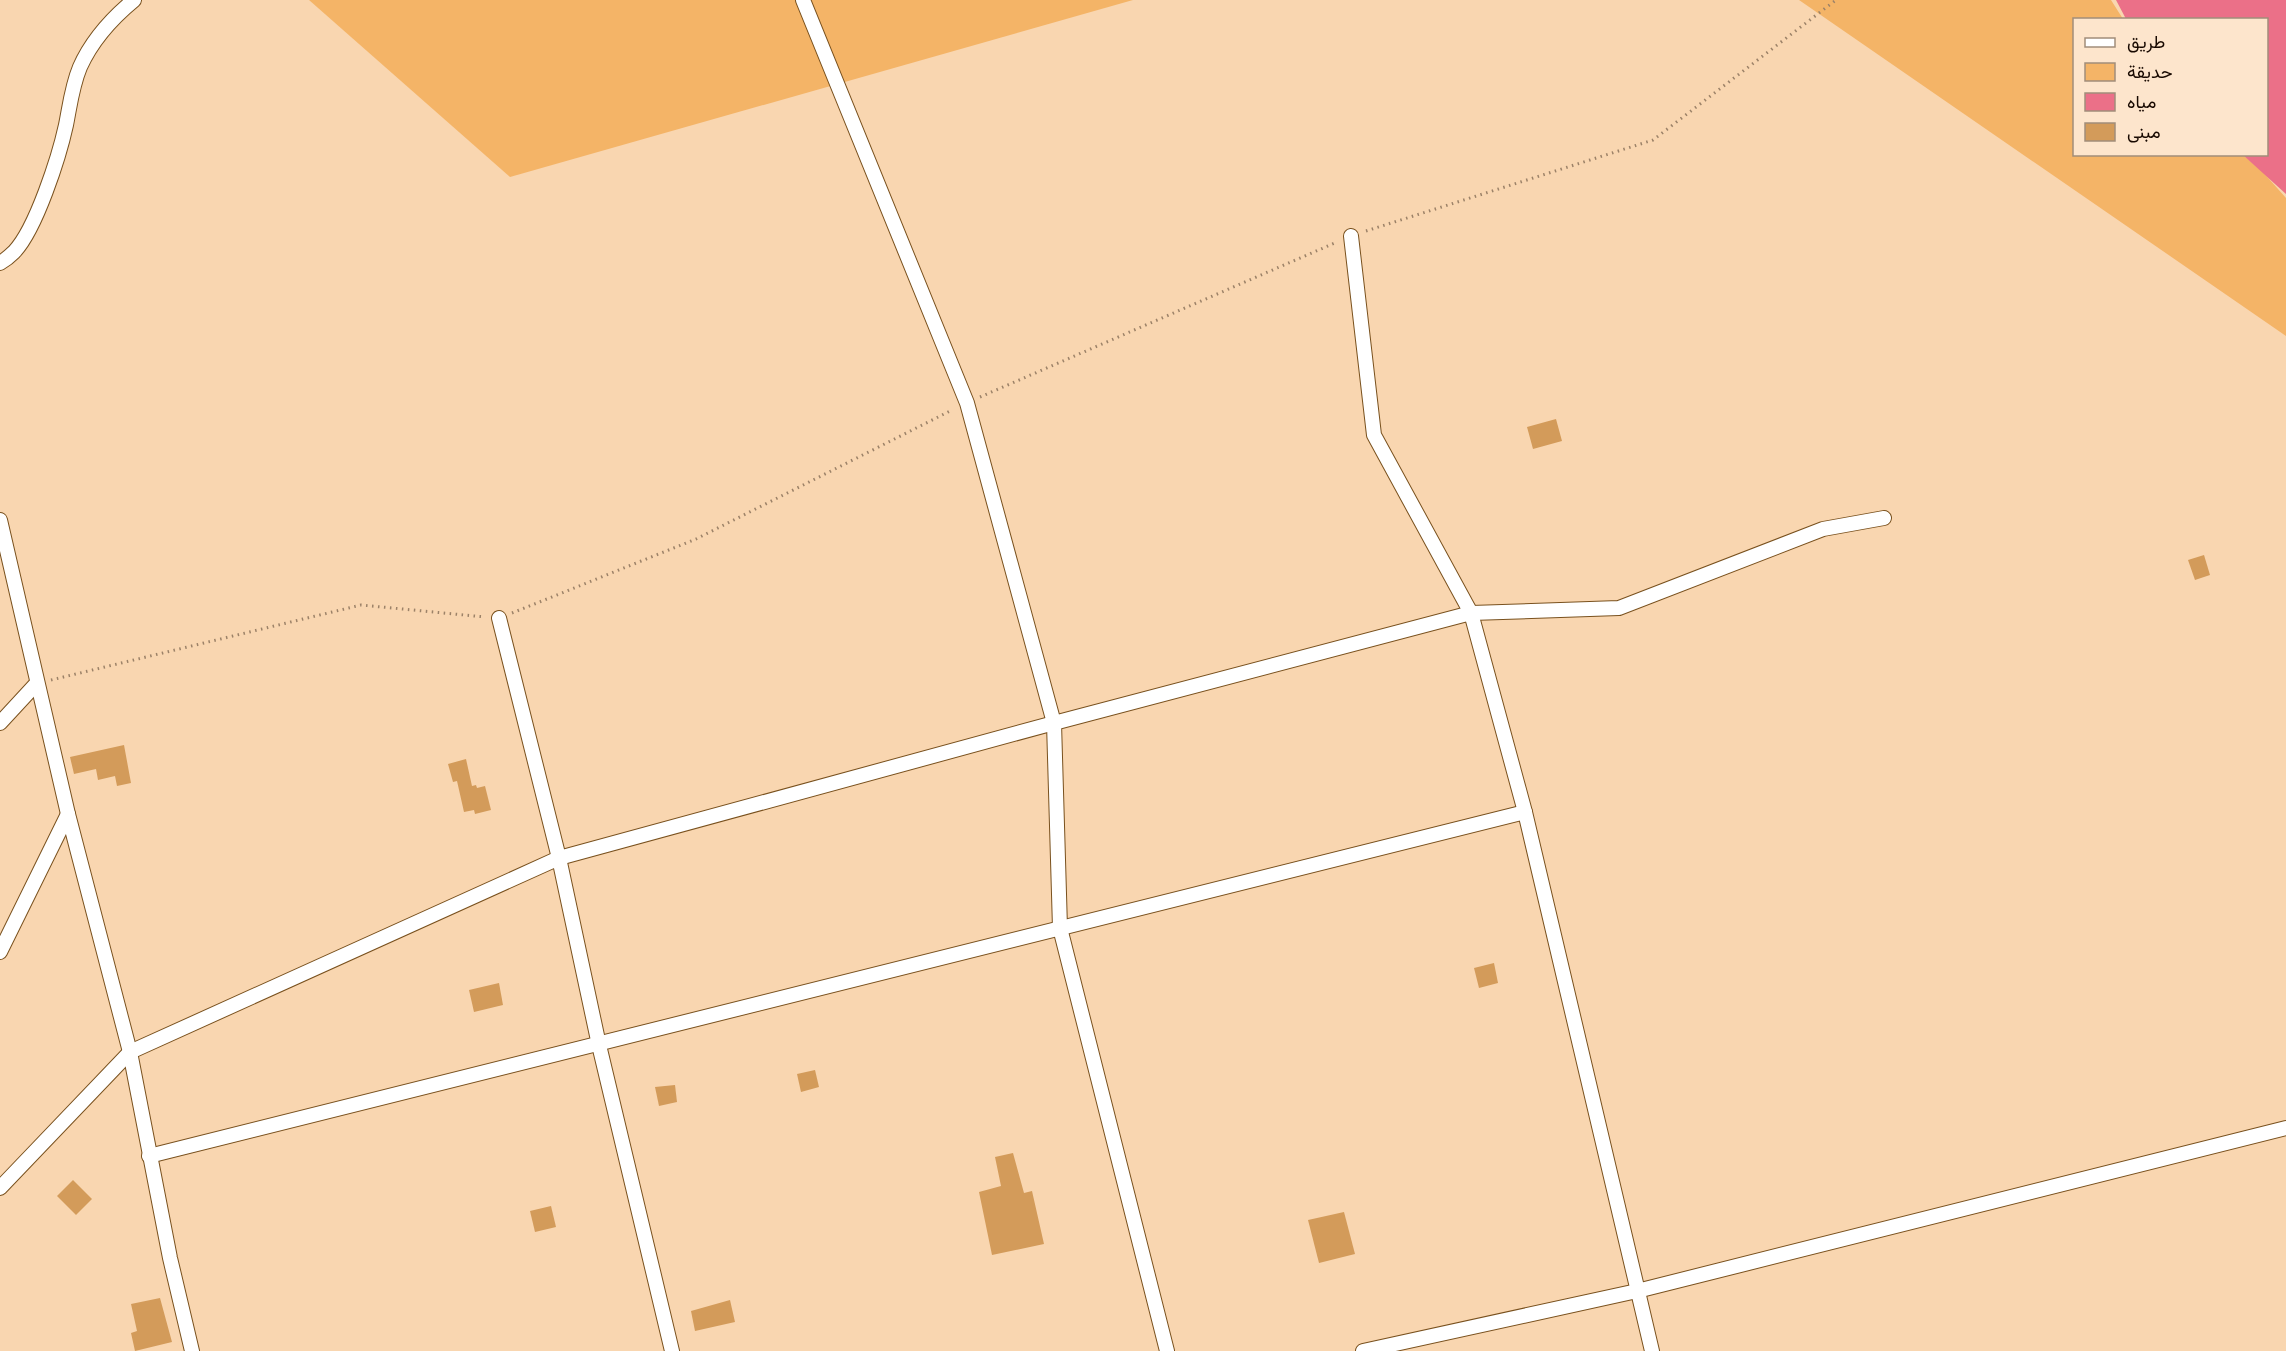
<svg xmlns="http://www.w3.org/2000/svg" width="2286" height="1351" font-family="Ubuntu,Vazirmatn,sans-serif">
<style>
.green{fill:#f4b467}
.water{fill:#eb7088}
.building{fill:#d39b5a}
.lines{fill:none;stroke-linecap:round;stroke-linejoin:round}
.minor-casing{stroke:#79511e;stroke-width:16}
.path{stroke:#9c8268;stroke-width:3;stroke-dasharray:1.5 4.5;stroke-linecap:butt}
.minor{stroke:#fff;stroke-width:14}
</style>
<rect width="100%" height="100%" fill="#f9d6b0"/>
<g class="green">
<polygon points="309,0 1133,0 510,177"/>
<polygon points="1799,0 2111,0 2123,19 2074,20 2074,154 2243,155 2262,171 2286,198 2286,336"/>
</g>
<polygon class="water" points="2116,0 2286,0 2286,194 2243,155 2266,154 2266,20 2126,19"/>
<g class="building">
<polygon points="1556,419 1562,441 1533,449 1527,427"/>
<polygon points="2204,555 2210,575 2195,580 2188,560"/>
<polygon points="124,745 131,783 117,786 115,776 98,780 96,769 74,774 70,757"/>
<polygon points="466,759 472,786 476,785 477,788 485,786 491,810 475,814 474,810 464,812 457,781 453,782 448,764"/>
<polygon points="1494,963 1498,983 1479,988 1474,968"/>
<polygon points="499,983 503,1005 474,1012 469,990"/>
<polygon points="815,1070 819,1087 801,1092 797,1074"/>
<polygon points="675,1085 677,1102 659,1106 655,1087"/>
<polygon points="1013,1153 1024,1193 1032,1191 1044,1244 992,1255 979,1192 1001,1186 995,1157"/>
<polygon points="73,1180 92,1199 76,1215 57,1196"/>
<polygon points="551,1206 556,1227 535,1232 530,1211"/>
<polygon points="1344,1212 1355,1254 1319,1263 1308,1220"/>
<polygon points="160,1298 172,1342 135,1351 131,1333 137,1331 131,1304"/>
<polygon points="730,1300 735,1322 695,1331 691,1311"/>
</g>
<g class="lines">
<defs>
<g id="minor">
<polyline points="803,0 967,403 1054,723 1060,928 1167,1351"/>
<polyline points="1351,236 1374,435 1471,613 1525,812 1652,1351"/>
<path d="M 0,263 C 5,260 10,256 14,252 C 36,229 59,157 66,125 C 70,105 72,86 80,67 C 92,40 111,19 134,0"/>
<polyline points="0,520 68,814 130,1052 170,1258 192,1351"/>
<polyline points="499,618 559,858 599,1045 672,1351"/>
<polyline points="0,723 37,683"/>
<polyline points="0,952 68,814"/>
<polyline points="149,1156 1525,812"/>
<polyline points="0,1188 130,1052 559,858 1054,723 1471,613 1619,608 1823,529 1884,518"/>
<polyline points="1363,1351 1637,1291 2286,1128"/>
</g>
</defs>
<use href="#minor" class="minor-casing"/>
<g class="path">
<polyline points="1366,231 1653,140 1836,0"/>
<polyline points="980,397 1337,242"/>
<polyline points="512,613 696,539 952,410"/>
<polyline points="51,680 361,605 485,617"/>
</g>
<use href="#minor" class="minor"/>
</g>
<rect x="2073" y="18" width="195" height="138" fill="#fde5cc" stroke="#a18d7a" stroke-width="1.5"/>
<rect x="2085" y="38" width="30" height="9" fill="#ffffff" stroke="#a18d7a" stroke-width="1.5"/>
<text x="2127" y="48" font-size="18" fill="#180900">طريق</text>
<rect x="2085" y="63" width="30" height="18" fill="#f4b467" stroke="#a18d7a" stroke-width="1.5"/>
<text x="2127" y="78" font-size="18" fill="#180900">حديقة</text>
<rect x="2085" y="93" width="30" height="18" fill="#eb7088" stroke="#a18d7a" stroke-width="1.5"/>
<text x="2127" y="108" font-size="18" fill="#180900">مياه</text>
<rect x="2085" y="123" width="30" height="18" fill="#d39b5a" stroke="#a18d7a" stroke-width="1.5"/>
<text x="2127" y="138" font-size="18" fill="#180900">مبنى</text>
</svg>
